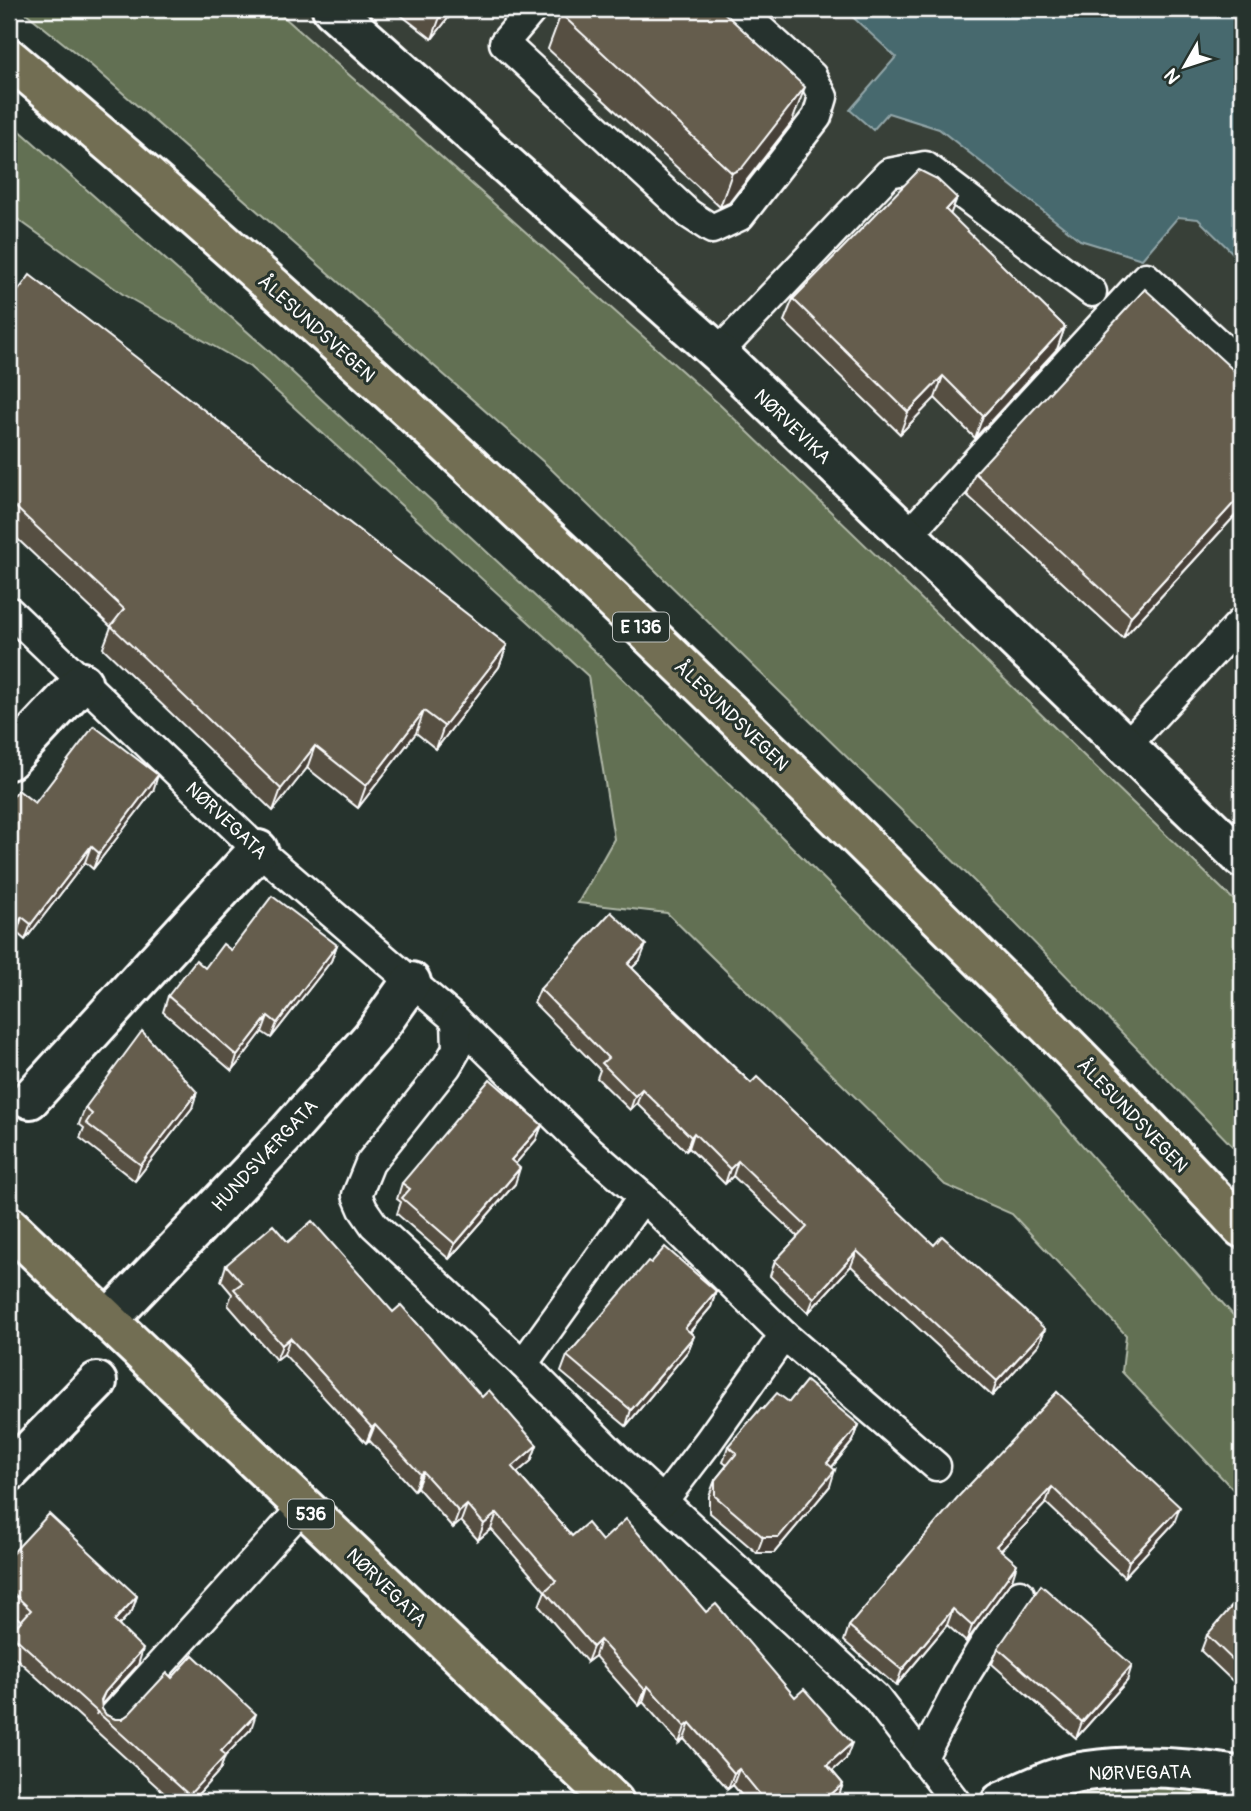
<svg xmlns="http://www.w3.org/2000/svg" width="1251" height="1811" font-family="Pangolin,sans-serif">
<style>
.built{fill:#394037}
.green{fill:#627052;stroke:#b0b8a8;stroke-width:2}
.water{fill:#47696e;stroke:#91a5a8;stroke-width:2}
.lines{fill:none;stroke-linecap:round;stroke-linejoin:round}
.lane-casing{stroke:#fff;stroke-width:33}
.street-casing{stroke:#fff;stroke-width:44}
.primary-casing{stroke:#fff;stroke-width:44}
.highway-casing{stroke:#fff;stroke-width:44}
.lane{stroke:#26332d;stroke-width:28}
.street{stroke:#26332d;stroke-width:38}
.primary{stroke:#726e52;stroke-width:38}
.highway{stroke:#726e52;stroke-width:38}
.wall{fill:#575043;stroke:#fff;stroke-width:2}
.shaded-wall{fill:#474137;stroke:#fff;stroke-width:2}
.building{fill:#655d4e;stroke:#fff;stroke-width:2}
.labels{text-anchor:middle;stroke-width:6;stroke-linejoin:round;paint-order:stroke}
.shield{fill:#26332d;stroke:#bec2c0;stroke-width:2}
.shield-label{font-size:18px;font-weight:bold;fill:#fff}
.street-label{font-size:19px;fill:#fff;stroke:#26332d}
</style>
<rect width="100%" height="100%" fill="#26332d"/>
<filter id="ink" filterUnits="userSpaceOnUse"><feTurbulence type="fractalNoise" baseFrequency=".0143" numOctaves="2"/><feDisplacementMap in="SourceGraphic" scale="14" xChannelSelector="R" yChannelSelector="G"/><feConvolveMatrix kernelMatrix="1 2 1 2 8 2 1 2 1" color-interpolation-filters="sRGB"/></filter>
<g filter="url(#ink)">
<polygon class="built" points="275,9 844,9 896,57 851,110 873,129 888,113 939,129 1080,240 1142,258 1178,217 1198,219 1242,262 1242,908 719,404"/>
<g class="green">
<polygon points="21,9 275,9 719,404 1242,908 1242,1156 975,882 547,465 92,66"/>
<polygon points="9,121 267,349 603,659 1012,1066 1242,1325 1242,1499 1122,1372 1126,1335 1012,1214 945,1185 667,913 578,903 614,839 588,676 250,367 124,295 9,213"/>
<polygon points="1102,1785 1207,1789 1242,1796 1242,1802 1055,1802"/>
</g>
<polygon class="water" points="844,9 1242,9 1242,262 1198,219 1178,217 1142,259 1080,240 939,129 888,113 873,130 850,110 896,57"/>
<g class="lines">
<defs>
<g id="lane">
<polyline points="533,9 504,43 689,214 712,229 740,216 817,117 823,97 812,76 738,9"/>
<polyline points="718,353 889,173 925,166 1092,292"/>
<polyline points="907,536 1146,277 1242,366"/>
<polyline points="9,611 258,850 456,1020 587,1148 643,1197 784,1335 936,1466"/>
<polyline points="1126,746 1242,621"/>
<polyline points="456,1020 457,1049 447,1066 370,1163 357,1195 363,1209 374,1225 523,1364 620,1461 876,1698 956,1802"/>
<polyline points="523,1364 643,1197"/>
<polyline points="663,1501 708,1442 784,1335"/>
<polyline points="112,1718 303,1507"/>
<polyline points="922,1759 966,1674 987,1640 1020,1594"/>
</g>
<g id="street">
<polyline points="332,9 718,353 1242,858"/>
<polyline points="9,760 82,682"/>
<polyline points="30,1099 258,850"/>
<polyline points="108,1320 286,1134 372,1037 411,982"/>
<polyline points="9,1472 97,1382"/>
<path d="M 1001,1802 C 1028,1790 1056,1775 1087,1771 C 1137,1764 1192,1768 1242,1777"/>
</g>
<polyline id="primary" points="9,1226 614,1802"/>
<path id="highway" d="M 9,58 C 291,294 560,545 822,802 C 964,942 1107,1082 1242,1228"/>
</defs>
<use href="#lane" class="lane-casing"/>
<use href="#street" class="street-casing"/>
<use href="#primary" class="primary-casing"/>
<use href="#highway" class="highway-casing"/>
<use href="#lane" class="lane"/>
<use href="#street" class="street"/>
<use href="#primary" class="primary"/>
<use href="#highway" class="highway"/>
</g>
<g class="wall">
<polygon points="393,9 455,9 432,39"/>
<polygon points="561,14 792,122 729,203 720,207 548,49"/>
<polygon points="950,215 1065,327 1057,349 975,438 935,398 900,434 784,321 793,299"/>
<polygon points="9,303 507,645 499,667 436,749 416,733 358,808 307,768 273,811 103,648 111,627 9,531"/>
<polygon points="1242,378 1242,508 1123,638 967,495 975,473"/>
<polygon points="153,791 93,869 85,862 25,940 17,933 9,943 9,802 35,803"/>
<polygon points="337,945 331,961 271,1038 262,1032 232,1071 163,1012 168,996 205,968"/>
<polygon points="640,960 632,968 751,1083 934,1245 1045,1329 1039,1344 992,1396 851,1266 808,1313 770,1276 775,1261 798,1237 733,1176 725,1184 689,1148 686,1151 637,1103 630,1110 597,1078 600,1070 534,1003 540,989"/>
<polygon points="85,1108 192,1108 135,1181 80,1138 84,1128 79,1124"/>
<polygon points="542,1125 536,1140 515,1164 515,1184 449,1259 397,1214 401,1202 397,1199 402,1183"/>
<polygon points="288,1242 393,1312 482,1397 537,1445 531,1461 517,1473 572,1536 602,1541 706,1612 846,1759 832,1771 843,1784 837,1800 834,1802 747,1802 733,1785 728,1789 684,1739 679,1743 643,1702 639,1706 595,1656 587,1662 539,1606 545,1591 491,1529 478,1540 461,1521 453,1528 417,1487 414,1490 369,1440 366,1443 284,1354 276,1360 228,1305 232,1294 221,1281 226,1265"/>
<polygon points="651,1263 716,1291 711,1307 690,1332 694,1336 688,1351 626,1426 561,1372 567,1356"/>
<polygon points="1057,1392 1174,1523 1124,1577 1046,1503 1001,1550 1012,1580 966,1642 947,1625 896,1686 844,1641 849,1626"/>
<polygon points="789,1402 859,1425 853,1441 832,1467 830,1486 774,1553 757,1553 709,1512 709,1496 715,1480 727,1465 723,1462 728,1446 763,1409"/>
<polygon points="9,1557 137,1596 132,1611 119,1625 138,1665 102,1705 102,1709 106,1715 115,1719 122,1719 129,1714 172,1678 251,1729 225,1756 220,1770 191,1802 174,1802 9,1652 9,1637 10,1633 21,1621 9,1609"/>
<polygon points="1242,1600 1242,1690 1201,1651 1207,1635"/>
<polygon points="998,1648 1127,1681 1076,1738 992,1664"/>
</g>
<g class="shaded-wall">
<polygon points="446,9 455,9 432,39 440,17"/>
<polygon points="805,87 792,122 729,203 720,207 732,173"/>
<polygon points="957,198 948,220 946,210"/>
<polygon points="1065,327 1057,349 975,438 983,416"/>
<polygon points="943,376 935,398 900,434 908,412"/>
<polygon points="1242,494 1242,508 1123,638 1131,616"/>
<polygon points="507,645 499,667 436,749 444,726"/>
<polygon points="424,711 416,733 358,808 366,786"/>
<polygon points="315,746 307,768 273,811 281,789"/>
<polygon points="158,775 153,791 93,869 99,853"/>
<polygon points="91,846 85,862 25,940 31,924"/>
<polygon points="22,917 17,933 9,943 9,935"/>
<polygon points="337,945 331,961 271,1038 277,1023"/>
<polygon points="646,945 640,960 622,978 628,964"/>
<polygon points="268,1016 262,1032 232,1071 237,1056"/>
<polygon points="642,1089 637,1103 630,1110 635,1096"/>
<polygon points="197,1092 192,1108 135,1181 141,1165"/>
<polygon points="542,1125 536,1140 505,1176 511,1160"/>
<polygon points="694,1133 689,1148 686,1151 691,1137"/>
<polygon points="738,1161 733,1176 725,1184 730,1169"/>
<polygon points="520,1168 515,1184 449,1259 455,1244"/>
<polygon points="857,1251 851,1266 808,1313 814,1298"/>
<polygon points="716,1291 711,1307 680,1343 685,1328"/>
<polygon points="1045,1329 1039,1344 992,1396 997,1381"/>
<polygon points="694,1336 688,1351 626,1426 631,1410"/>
<polygon points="290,1338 284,1354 276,1360 282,1345"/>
<polygon points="375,1425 369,1440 366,1443 372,1428"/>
<polygon points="859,1425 853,1441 822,1479 827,1463"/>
<polygon points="537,1445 531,1461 506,1482 512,1467"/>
<polygon points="835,1470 830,1486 774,1553 757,1553 763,1537"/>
<polygon points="423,1472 417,1487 414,1490 420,1474"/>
<polygon points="1052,1487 1046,1503 990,1562 996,1546"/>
<polygon points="467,1505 461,1521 453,1528 459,1512"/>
<polygon points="1180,1507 1174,1523 1124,1577 1129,1561"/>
<polygon points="497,1513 491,1529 478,1540 484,1524"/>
<polygon points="1017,1564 1012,1580 966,1642 972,1626"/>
<polygon points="137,1596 132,1611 109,1636 114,1621"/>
<polygon points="953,1609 947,1625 896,1686 902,1670"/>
<polygon points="600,1640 595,1656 587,1662 593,1647"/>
<polygon points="143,1649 138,1665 99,1707 96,1715 105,1692"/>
<polygon points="1132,1665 1127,1681 1076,1738 1082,1722"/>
<polygon points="648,1686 643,1702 639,1706 645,1690"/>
<polygon points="256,1714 251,1729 225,1756 220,1770 191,1802 186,1802 189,1795 221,1751"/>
<polygon points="690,1723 684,1739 679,1743 685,1727"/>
<polygon points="852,1743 846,1759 821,1781 827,1765"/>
<polygon points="739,1769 733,1785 728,1789 734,1773"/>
<polygon points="843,1784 837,1800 834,1802 822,1802"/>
</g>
<g class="building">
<polygon points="430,9 446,9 440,17"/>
<polygon points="566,9 720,9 805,87 742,168 732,173 561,14"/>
<polygon points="919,170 937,179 957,198 946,210 1065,327 983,416 943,376 908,412 793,299"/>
<polygon points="30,275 507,645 444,726 424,711 366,786 315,746 281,789 111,626 124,609 9,501 9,303"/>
<polygon points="1145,289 1242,378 1242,494 1131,616 975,473"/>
<polygon points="94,726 158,775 99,853 91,846 31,924 22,917 9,935 9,802 18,790 35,803"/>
<polygon points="272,896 337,945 277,1023 268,1016 237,1056 168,996 196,960 205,968 223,944 231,950"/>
<polygon points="611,912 646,945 628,964 680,1016 751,1083 757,1077 934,1245 942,1236 1045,1329 997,1381 857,1251 814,1298 775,1261 807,1227 738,1161 730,1169 694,1133 691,1137 642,1089 635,1096 602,1063 608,1058 540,989"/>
<polygon points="142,1031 197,1092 141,1165 86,1123 92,1114 85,1108"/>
<polygon points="490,1079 542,1125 511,1160 520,1168 455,1244 402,1198 410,1189 402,1183"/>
<polygon points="312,1221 393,1312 401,1305 482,1397 489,1390 537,1445 512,1467 572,1536 587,1523 602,1541 626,1519 706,1612 716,1604 795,1697 804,1689 852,1743 827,1765 843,1784 822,1802 766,1802 739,1769 734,1773 690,1723 685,1727 648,1686 645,1690 600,1640 593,1647 545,1591 556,1581 497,1513 484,1524 467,1505 459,1512 423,1472 420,1474 375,1425 372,1428 290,1338 282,1345 234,1289 242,1283 226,1265 273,1225 288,1242"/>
<polygon points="665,1247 716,1291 685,1328 694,1336 631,1410 567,1356 648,1261 651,1263"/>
<polygon points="806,1381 859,1425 827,1463 835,1470 779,1537 763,1537 715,1496 715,1480 737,1453 728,1446 761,1408 763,1409 777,1393 789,1402"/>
<polygon points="1057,1392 1180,1507 1129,1561 1052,1487 996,1546 1017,1564 972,1626 953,1609 902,1670 849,1626 957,1498"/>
<polygon points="49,1514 137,1596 114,1621 143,1649 105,1692 101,1700 102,1709 106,1715 115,1719 122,1719 129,1714 167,1673 172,1678 193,1655 256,1714 221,1751 226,1755 189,1795 10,1633 31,1610 9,1589 9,1557"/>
<polygon points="1041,1585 1132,1665 1082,1722 998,1648"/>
<polygon points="1239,1598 1242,1600 1242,1669 1207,1635"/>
</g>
</g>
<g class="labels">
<g class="shield">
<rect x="613" y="612.5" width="56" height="29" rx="5"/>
<rect x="288" y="1499.5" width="46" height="29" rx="5"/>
</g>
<g class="shield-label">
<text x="641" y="633">E 136</text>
<text x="311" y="1520">536</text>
</g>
<g class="street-label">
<text transform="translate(317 328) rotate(42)" y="7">ÅLESUNDSVEGEN</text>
<text transform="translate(793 426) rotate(44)" y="7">NØRVEVIKA</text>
<text transform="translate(732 715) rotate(44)" y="7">ÅLESUNDSVEGEN</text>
<text transform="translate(227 820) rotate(43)" y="7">NØRVEGATA</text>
<text transform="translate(1133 1115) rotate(46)" y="7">ÅLESUNDSVEGEN</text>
<text transform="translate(264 1155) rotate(-47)" y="7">HUNDSVÆRGATA</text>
<text transform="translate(387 1587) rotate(44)" y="7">NØRVEGATA</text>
<text transform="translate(1140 1772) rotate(-1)" y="7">NØRVEGATA</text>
</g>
</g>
<rect width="1251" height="1811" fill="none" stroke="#26332d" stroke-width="35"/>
<rect x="18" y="18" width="1216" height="1776" fill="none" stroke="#fff" stroke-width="2.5" filter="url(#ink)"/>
<g transform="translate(1185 66) rotate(231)" stroke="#26332d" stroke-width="5" paint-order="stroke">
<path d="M0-5L12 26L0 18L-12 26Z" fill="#ffffff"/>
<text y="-10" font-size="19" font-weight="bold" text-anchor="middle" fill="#ffffff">N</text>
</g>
</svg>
